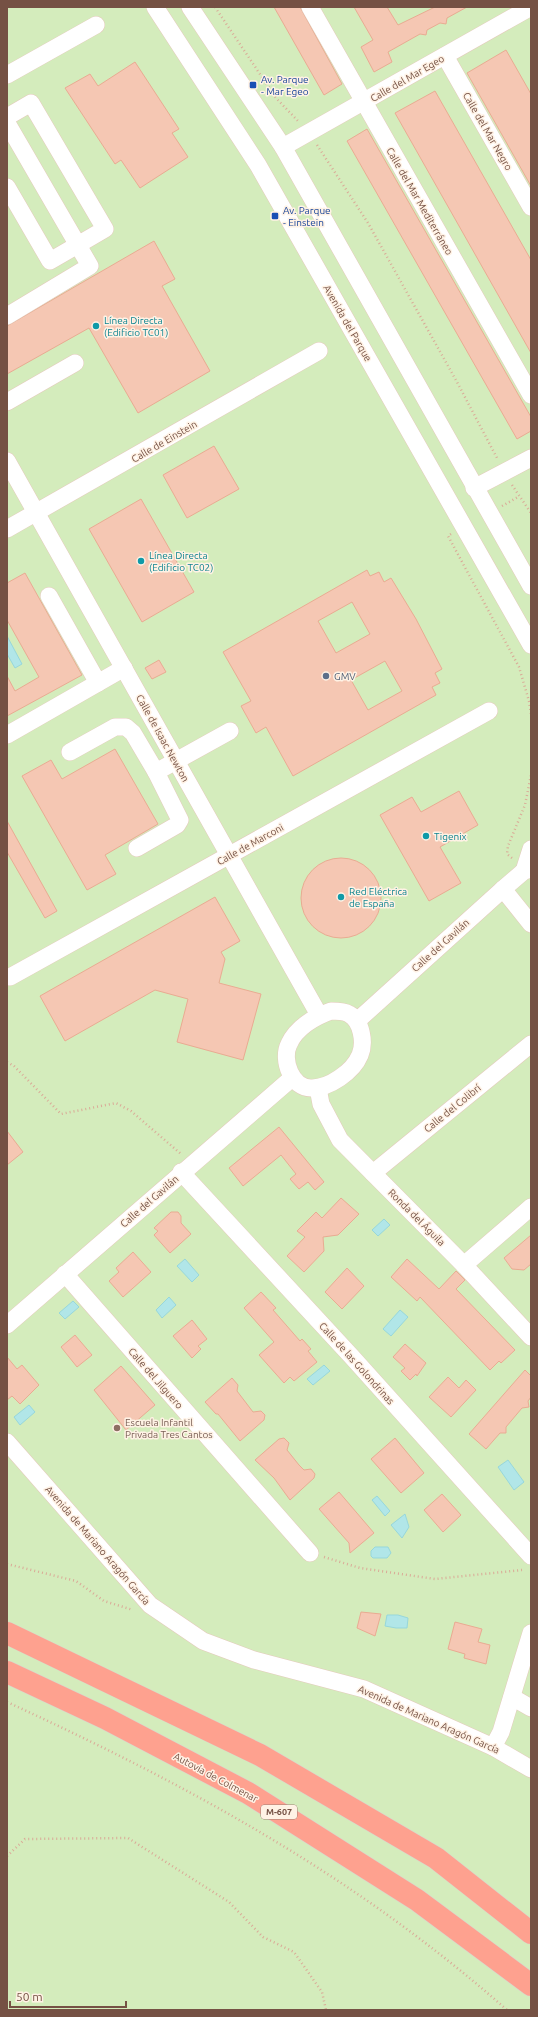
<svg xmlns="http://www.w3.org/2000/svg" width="538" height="2017" font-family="Ubuntu,sans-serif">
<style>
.green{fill:#d4ecbc}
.water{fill:#b1e6e8;stroke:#97d7db}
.building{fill:#f5c7b3;stroke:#e9ab92;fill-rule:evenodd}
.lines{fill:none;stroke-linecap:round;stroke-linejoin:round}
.minor-casing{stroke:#e4cbbc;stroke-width:18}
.highway-casing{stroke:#dbd2ce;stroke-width:23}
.path{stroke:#daaa97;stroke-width:2.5;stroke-dasharray:1 3;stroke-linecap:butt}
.minor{stroke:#fff;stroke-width:17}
.highway{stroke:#fea18f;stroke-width:22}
.transit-dot{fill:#1a4fb4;stroke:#fff2e5;stroke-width:1.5}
.culture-dot{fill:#0f9aa8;stroke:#fff2e5;stroke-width:1.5}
.service-dot{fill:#5c6f8a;stroke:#fff2e5;stroke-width:1.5}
.education-dot{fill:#8d6e63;stroke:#fff2e5;stroke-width:1.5}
.labels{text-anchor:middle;stroke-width:3;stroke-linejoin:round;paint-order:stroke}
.shield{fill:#fff2e5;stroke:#9e8174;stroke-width:1}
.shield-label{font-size:9px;font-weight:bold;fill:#755144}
.street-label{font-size:10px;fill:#755144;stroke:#fff2e5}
.transit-label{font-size:10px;fill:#164399;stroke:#fff2e5;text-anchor:start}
.culture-label{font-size:10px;fill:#0d838f;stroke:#fff2e5;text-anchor:start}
.service-label{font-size:10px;fill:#4e5e75;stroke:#fff2e5;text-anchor:start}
.education-label{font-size:10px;fill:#785e54;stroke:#fff2e5;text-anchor:start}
</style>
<rect width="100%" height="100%" fill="#feeedd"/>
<rect class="green" x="7" y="7" width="524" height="2003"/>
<g class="water">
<polygon points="7,636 22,664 15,668 7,654"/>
<polygon points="384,1219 390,1225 378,1236 372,1230"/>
<polygon points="185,1259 199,1275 192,1282 177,1266"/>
<polygon points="169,1297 176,1305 162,1318 156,1310"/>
<polygon points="73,1301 79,1307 65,1319 59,1313"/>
<polygon points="400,1310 408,1317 391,1336 383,1329"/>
<polygon points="324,1365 330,1371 313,1385 307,1379"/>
<polygon points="29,1405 35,1412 20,1425 14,1417"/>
<polygon points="508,1460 524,1482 514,1490 498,1467"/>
<polygon points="377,1496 390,1511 385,1516 372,1500"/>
<polygon points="405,1514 409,1527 402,1538 391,1525"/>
<polygon points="375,1547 388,1547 391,1553 387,1558 373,1558 371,1556 371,1551"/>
<polygon points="387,1615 398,1615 408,1618 407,1628 396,1628 385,1626"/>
</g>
<g class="building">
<polygon points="274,7 300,7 342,84 324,95"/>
<polygon points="354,7 387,7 398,25 435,7 467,7 447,18 446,24 440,23 427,30 426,35 420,34 388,52 392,62 374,72 361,47 373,40"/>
<polygon points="506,50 531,94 531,186 467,73"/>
<polygon points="135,62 179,129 172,133 188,157 140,188 121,160 115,164 65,88 90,74 98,86"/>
<polygon points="435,91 531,260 531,353 395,113"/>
<polygon points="367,129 531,417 531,431 517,439 347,141"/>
<polygon points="154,241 175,279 162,286 210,371 138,413 89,328 7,374 7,326"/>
<polygon points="214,446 239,489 187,518 163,475"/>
<polygon points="141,499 194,592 142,622 89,529"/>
<path d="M 367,570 L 370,576 L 379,572 L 384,582 L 391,578 L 416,619 L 442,669 L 435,673 L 440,683 L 432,687 L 436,695 L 293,776 L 266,727 L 256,733 L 241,706 L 251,701 L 223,652 ZM 352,602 L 370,634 L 336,653 L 318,621 ZM 385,661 L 402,691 L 368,710 L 351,680 Z"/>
<polygon points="25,573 82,675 7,716 7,676 15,691 39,677 7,620 7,583"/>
<polygon points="159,660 166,672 152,679 145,668"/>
<polygon points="115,749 158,824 105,855 116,874 87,890 22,776 51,760 62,779"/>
<polygon points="459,791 478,825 440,847 461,883 429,901 380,815 412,797 421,812"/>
<polygon points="7,821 57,911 45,918 7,852"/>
<circle cx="341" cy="898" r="40"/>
<polygon points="215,897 240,941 221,952 225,959 219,983 261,994 243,1060 177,1042 188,999 155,990 65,1041 40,996"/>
<polygon points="279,1127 324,1182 315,1190 308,1182 299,1189 290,1179 296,1174 281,1155 243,1186 229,1168"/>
<polygon points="7,1131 23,1152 7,1165"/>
<polygon points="341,1198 359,1214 338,1235 323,1237 324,1251 304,1272 287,1256 305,1237 297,1231 316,1212 322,1218"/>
<polygon points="171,1212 178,1212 181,1216 181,1223 191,1234 170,1253 154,1235 158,1231 154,1228"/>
<polygon points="531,1235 531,1264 524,1270 512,1269 504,1258"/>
<polygon points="133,1252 151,1272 123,1297 109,1281 119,1272 116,1268"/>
<polygon points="407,1259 439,1289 456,1271 465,1280 456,1289 515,1350 501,1363 499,1361 490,1370 420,1297 417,1301 391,1277"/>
<polygon points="347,1268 364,1286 342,1309 325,1292"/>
<polygon points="261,1292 276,1308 273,1310 300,1341 302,1339 311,1349 308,1351 317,1362 294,1381 290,1377 284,1383 259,1355 274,1342 244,1308"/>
<polygon points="192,1320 207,1339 198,1346 201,1349 192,1358 173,1336"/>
<polygon points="75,1335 92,1355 77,1367 61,1347"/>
<polygon points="405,1344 426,1363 417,1376 416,1374 410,1380 401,1371 405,1368 393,1357"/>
<polygon points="7,1357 17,1369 22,1365 39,1385 20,1404 12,1396 7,1400"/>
<polygon points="121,1366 155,1405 126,1430 94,1390"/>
<polygon points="525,1370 531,1376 531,1397 528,1401 529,1407 522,1408 506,1427 506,1433 500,1433 486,1449 469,1434"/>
<polygon points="448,1377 459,1388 466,1380 476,1390 451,1417 429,1397"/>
<polygon points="232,1378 238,1385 237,1391 253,1412 261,1411 265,1415 264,1420 240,1441 218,1414 216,1414 205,1402"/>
<polygon points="284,1438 289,1443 287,1450 299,1465 304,1470 311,1469 315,1474 314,1478 290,1500 274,1478 255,1460 279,1439"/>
<polygon points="395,1438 424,1473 401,1493 371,1459"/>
<polygon points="339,1492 374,1533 350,1553 349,1543 319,1509"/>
<polygon points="442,1494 461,1515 443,1532 424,1510"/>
<polygon points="361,1612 381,1614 375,1636 357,1628"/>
<polygon points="455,1622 482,1629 478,1642 490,1645 486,1664 464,1658 465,1654 448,1649"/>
</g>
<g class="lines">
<defs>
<g id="minor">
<polyline points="155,7 258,165 531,645"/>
<polyline points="190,7 283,147 531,586"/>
<polyline points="310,7 531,395"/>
<polyline points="445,56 531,207"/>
<polyline points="7,75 96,25"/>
<polyline points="7,117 31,103 105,229 50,261 7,187"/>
<polyline points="7,123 90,266 7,316"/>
<polyline points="283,147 531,7"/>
<polyline points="7,402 75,363"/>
<polyline points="7,461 319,1015"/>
<polyline points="474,488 531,458"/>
<polyline points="7,529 319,351"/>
<polyline points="49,596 98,683"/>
<polyline points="7,735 124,668"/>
<polyline points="70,752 115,727 126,727 133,733 156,772"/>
<polyline points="137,848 177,825 180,820 156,772 230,731"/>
<polyline points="524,871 531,849"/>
<polyline points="503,889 531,924"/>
<polyline points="10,977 489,711"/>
<path d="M 331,1011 C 337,1011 344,1011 349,1014 C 362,1021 365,1043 360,1055 C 353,1072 329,1088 312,1088 C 292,1089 281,1060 289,1044 C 296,1028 314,1017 331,1011 Z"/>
<polyline points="357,1021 503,889 524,871 531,869"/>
<polyline points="318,1088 321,1104 340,1140 464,1265 531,1337"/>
<polyline points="181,1172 352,1357 531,1556"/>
<polyline points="373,1173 531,1044"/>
<polyline points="464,1265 531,1207"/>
<polyline points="65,1274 310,1553"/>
<polyline points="7,1325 292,1078"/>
<polyline points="7,1442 150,1605 203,1641 254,1660 364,1689 493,1747 531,1769"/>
<polyline points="512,1697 531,1708"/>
<polyline points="493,1747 501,1732 531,1633"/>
</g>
<g id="highway">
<polyline points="7,1633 260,1755 436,1858 531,1933"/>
<polyline points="7,1672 105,1718 248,1793 417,1900 531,1985"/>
</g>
</defs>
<use href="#minor" class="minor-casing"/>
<use href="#highway" class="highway-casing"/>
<g class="path">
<polyline points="215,7 276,98 298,121"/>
<polyline points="317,145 368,223 457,382 497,458"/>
<polyline points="512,485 531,513"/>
<polyline points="502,506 518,497"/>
<polyline points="451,534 448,536 519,667 529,701 531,714"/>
<polyline points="512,858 507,854 508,846 525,805 531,775"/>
<polyline points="7,1062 14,1066 61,1114 116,1103 131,1111 181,1154"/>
<polyline points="324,1557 360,1568 435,1579 522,1570"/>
<polyline points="7,1564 76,1581 104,1601 133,1610"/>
<path d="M 7,1702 C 190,1786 355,1876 507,2010"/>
<polyline points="7,1856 25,1839 128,1838 229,1902 263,1937 294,1952 322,1992 326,2010"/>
</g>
<use href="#minor" class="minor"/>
<use href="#highway" class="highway"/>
</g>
<g class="transit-dot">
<rect x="249" y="81" width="8" height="8" rx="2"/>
<rect x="271" y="212" width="8" height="8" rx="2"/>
</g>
<g class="culture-dot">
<circle cx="96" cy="326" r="4"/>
<circle cx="141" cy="561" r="4"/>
<circle cx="426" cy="836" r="4"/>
<circle cx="341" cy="897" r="4"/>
</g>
<circle class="service-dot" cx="326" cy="676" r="4"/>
<circle class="education-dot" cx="117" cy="1428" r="4"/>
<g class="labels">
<rect class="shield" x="261" y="1805" width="36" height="14" rx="3"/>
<g class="shield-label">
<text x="279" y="1815">M-607</text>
</g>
<g class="street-label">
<text transform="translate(407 78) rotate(-30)" y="4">Calle del Mar Egeo</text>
<text transform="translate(488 131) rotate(60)" y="4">Calle del Mar Negro</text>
<text transform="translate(420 201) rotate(60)" y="4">Calle del Mar Mediterráneo</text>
<text transform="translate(348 323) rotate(60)" y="4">Avenida del Parque</text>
<text transform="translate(164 441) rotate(-30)" y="4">Calle de Einstein</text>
<text transform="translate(163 738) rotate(61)" y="4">Calle de Isaac Newton</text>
<text transform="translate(250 844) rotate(-29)" y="4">Calle de Marconi</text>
<text transform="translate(440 945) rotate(-42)" y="4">Calle del Gavilán</text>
<text transform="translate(452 1108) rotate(-39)" y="4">Calle del Colibrí</text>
<text transform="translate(149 1201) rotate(-41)" y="4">Calle del Gavilán</text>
<text transform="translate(417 1217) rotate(45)" y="4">Ronda del Águila</text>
<text transform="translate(357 1363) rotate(48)" y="4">Calle de las Golondrinas</text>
<text transform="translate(156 1378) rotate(49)" y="4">Calle del Jilguero</text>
<text transform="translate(98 1545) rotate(49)" y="4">Avenida de Mariano Aragón García</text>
<text transform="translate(429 1719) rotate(24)" y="4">Avenida de Mariano Aragón García</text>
<text transform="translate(216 1777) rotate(28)" y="4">Autovía de Colmenar</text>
</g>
<g class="transit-label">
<text x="261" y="83">Av. Parque<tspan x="261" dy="12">- Mar Egeo</tspan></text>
<text x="283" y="214">Av. Parque<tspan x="283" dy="12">- Einstein</tspan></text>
</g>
<g class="culture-label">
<text x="104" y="324">Línea Directa<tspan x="104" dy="12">(Edificio TC01)</tspan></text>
<text x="149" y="559">Línea Directa<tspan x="149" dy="12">(Edificio TC02)</tspan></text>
<text x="434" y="840">Tigenix</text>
<text x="349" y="895">Red Eléctrica<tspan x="349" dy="12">de España</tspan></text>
</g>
<g class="service-label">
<text x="334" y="680">GMV</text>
</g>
<g class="education-label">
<text x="125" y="1426">Escuela Infantil<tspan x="125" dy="12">Privada Tres Cantos</tspan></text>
</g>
</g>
<rect width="538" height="2017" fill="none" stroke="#755144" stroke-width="16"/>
<path d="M10 2001v6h116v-6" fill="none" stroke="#755144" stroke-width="2"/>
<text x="16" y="2001" font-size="12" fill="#755144" stroke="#fff2e5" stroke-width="3" paint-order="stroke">50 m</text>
</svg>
